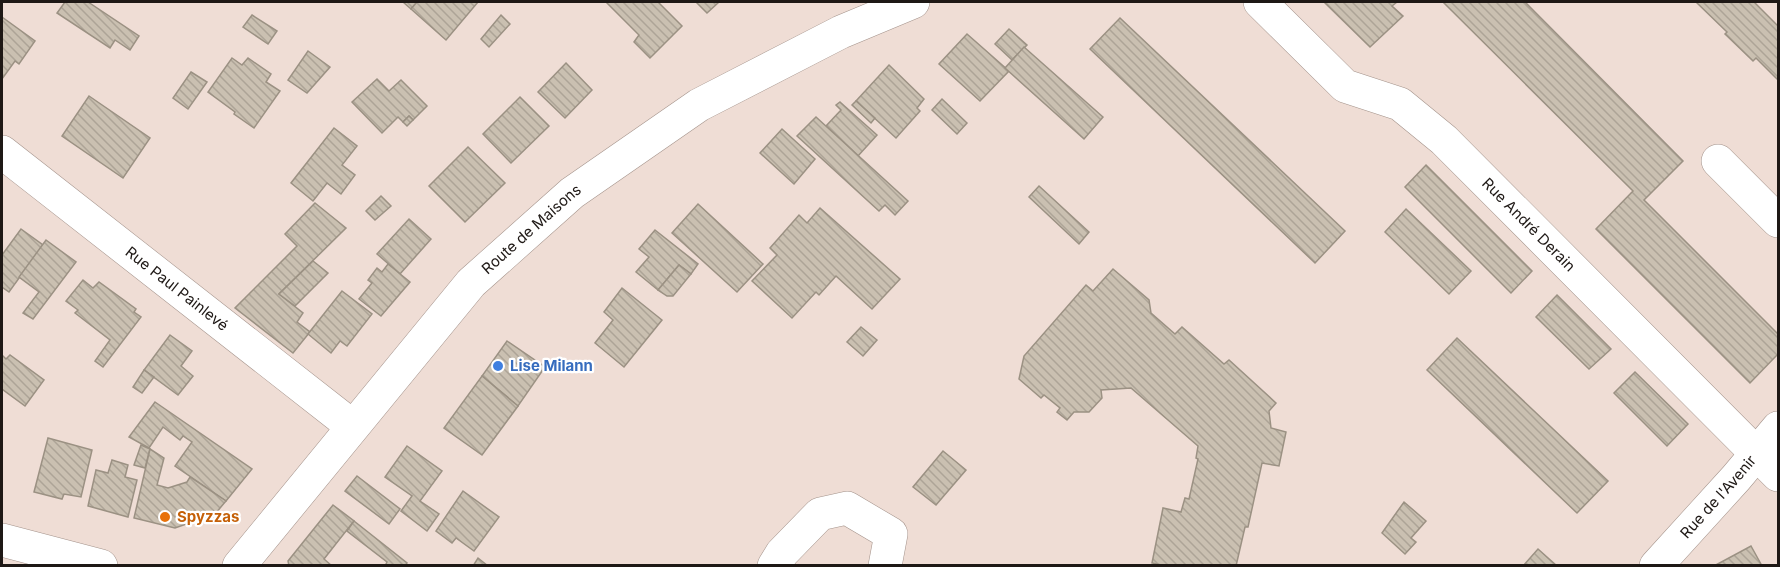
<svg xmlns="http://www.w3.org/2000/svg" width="1780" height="567" font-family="Inter,sans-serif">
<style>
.building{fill:url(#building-back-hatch);stroke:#9b9183;stroke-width:1.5}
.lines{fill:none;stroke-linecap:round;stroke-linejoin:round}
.minor-casing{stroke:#a4938b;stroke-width:34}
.minor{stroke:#fff;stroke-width:33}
.shop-dot{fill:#3f7fe0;stroke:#fff;stroke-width:2}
.food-dot{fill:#e8710a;stroke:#fff;stroke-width:2}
.labels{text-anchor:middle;stroke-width:4.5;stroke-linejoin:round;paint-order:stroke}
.street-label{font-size:15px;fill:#1e1815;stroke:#fff}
.shop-label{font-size:15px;font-weight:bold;fill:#366cbe;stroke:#fff;text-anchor:start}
.food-label{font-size:15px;font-weight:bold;fill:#c56008;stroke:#fff;text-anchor:start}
</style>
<defs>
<pattern id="building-back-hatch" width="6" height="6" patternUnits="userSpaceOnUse" patternTransform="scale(1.5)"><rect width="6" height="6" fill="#cac0b1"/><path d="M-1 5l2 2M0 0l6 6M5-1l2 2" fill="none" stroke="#ada497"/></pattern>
</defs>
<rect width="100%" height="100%" fill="#efddd5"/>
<g class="building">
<polygon points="65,2 88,2 139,36 130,50 115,40 110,48 57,13"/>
<polygon points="403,2 417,2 411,9"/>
<polygon points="417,2 478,2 446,40 411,9"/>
<polygon points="606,2 658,2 682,26 650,58 634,42 639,35"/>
<polygon points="696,2 719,2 707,13"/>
<polygon points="1324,2 1397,2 1392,6 1403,16 1370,47"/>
<polygon points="1443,2 1525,2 1683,161 1644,200 1778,334 1778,354 1750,383 1596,229 1633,191"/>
<polygon points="1696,2 1757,2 1755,3 1778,26 1778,80 1756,58 1753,61 1725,34 1727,32"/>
<polygon points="252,15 277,31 268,44 243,27"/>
<polygon points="501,15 510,24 489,47 481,39"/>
<polygon points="2,17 35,41 19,64 15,61 2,79"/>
<polygon points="1120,18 1345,231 1315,263 1090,49"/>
<polygon points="1009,29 1027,45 1012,60 995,44"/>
<polygon points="967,34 1009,71 980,101 939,64"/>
<polygon points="1024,47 1103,117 1084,139 1005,68"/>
<polygon points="308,51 330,67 307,93 288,80"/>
<polygon points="232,58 242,65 248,58 271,74 266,82 280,91 254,128 234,114 235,112 208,92"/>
<polygon points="566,63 592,90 565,118 538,92"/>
<polygon points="889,65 924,99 917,108 920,111 896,138 856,101"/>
<polygon points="191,72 207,82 188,109 173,98"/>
<polygon points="377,79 389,91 401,80 427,106 413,120 409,116 403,122 398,117 382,133 352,102"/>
<polygon points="89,96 150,138 123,178 62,136"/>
<polygon points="520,97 549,126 511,163 483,134"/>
<polygon points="942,99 967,123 957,134 932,110"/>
<polygon points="856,101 875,118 871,123 852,105"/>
<polygon points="840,102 877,135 858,156 826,126 841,110 836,105"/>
<polygon points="409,116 413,120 407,126 403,122"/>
<polygon points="816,117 908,201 895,215 885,205 879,211 797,136"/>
<polygon points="334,128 357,146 342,165 355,175 341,194 327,183 313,201 291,183"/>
<polygon points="782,129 815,159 794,184 760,153"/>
<polygon points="468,147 505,183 465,222 429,186"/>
<polygon points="1426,165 1532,271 1511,293 1405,187"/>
<polygon points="1039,186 1089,232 1079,244 1029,197"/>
<polygon points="381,196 391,206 375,220 366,211"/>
<polygon points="315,203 346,228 279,294 303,313 297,322 310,332 293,353 235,308 297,246 285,234"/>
<polygon points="698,204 763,264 737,292 672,233"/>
<polygon points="820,208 900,279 872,309 836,276 819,295 816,292 792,318 752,281 777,255 770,248 799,215 807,223"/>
<polygon points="1406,209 1471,271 1449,294 1385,232"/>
<polygon points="409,219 431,239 400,274 377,254"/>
<polygon points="21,229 43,245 9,292 2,287 2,255"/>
<polygon points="655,230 698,264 691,274 679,265 658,290 636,272 649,257 639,249"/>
<polygon points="46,240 76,262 33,319 23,313 39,292 19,277"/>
<polygon points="313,261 328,273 295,306 279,294"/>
<polygon points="388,264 410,282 381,316 359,299 372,283 368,280 377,268 382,272"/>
<polygon points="679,265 691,274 673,296 667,296 658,290"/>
<polygon points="1113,269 1149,300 1151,313 1175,334 1182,327 1224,364 1229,360 1276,403 1269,411 1271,428 1286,432 1279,466 1262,463 1248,527 1245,527 1236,566 1166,566 1152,563 1163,508 1181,512 1185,498 1189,499 1198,459 1196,458 1198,446 1131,388 1101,390 1102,398 1089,412 1074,412 1067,420 1057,412 1060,408 1044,395 1041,398 1019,379 1024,356 1086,285 1093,291"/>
<polygon points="83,280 93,288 99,282 136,309 134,312 141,317 103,367 95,361 110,340 75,313 78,310 66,301"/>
<polygon points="622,288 662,320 624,367 595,343 613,320 604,312"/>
<polygon points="342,291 372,314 347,346 340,341 331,353 308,334"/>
<polygon points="1557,295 1611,349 1589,369 1536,317"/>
<polygon points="861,327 877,340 863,356 847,342"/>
<polygon points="170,335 192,351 181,366 193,376 178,395 144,370"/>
<polygon points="1457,338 1608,481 1577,513 1427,370"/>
<polygon points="507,341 545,367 518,406 482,376"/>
<polygon points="2,355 6,359 10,355 44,380 25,406 2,389"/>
<polygon points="144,370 154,377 142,393 133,387"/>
<polygon points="1635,372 1688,424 1667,446 1614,393"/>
<polygon points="482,376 518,406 482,455 444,428"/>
<polygon points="155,402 252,469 226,501 175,466 192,442 183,436 180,440 163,427 149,448 129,437"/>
<polygon points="48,438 92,450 81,497 64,494 62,499 34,492"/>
<polygon points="141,445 150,449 145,468 134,465"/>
<polygon points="407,446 442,471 420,501 439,514 427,531 401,511 412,496 385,477"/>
<polygon points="150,449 164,458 157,485 168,488 187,482 190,477 226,501 215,514 175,528 134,518"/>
<polygon points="943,451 966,470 936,505 913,487"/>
<polygon points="112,460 128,465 125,477 137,480 128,517 88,506 96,470 108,473"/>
<polygon points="357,476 400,509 389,524 345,491"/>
<polygon points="463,491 499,517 474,551 456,538 452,543 436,531"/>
<polygon points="1404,502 1426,521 1411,538 1416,542 1405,554 1382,533"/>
<polygon points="333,505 354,521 324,559 332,566 289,566 288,561"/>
<polygon points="354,521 407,563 405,566 385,566 387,562 347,531"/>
<polygon points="1751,546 1762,566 1714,566"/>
<polygon points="1538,549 1557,566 1523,566"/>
<polygon points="478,558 488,566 473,566"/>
</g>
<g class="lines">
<defs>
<g id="minor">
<path id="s1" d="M 1260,2 L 1345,86 L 1400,104 L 1444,140 L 1778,475"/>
<path id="s2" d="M 2,152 L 352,426"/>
<polyline points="1718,161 1778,221"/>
<polyline points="2,540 101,566"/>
<path id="s3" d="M 239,566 L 471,283 L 572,193 L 699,105 L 841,32 L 913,2"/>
<polyline points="774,566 782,553 820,514 847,508 891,534 885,566"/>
<path id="s4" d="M 1656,566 L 1736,478 L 1778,428"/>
</g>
</defs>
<use href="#minor" class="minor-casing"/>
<use href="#minor" class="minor"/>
</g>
<circle class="shop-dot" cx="498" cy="366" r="6"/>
<circle class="food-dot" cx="165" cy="517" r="6"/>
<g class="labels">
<g class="street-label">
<text dy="5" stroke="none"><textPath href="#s1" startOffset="354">Rue André Derain</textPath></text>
<text dy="5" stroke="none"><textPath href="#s3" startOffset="447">Route de Maisons</textPath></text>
<text dy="5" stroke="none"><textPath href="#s2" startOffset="222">Rue Paul Painlevé</textPath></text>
<text dy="5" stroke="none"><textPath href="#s4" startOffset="93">Rue de l'Avenir</textPath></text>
</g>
<g class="shop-label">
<text x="510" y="371">Lise Milann</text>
</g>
<g class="food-label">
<text x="177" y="522">Spyzzas</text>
</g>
</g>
<rect width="1780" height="567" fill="none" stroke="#1e1815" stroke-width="6"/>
</svg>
